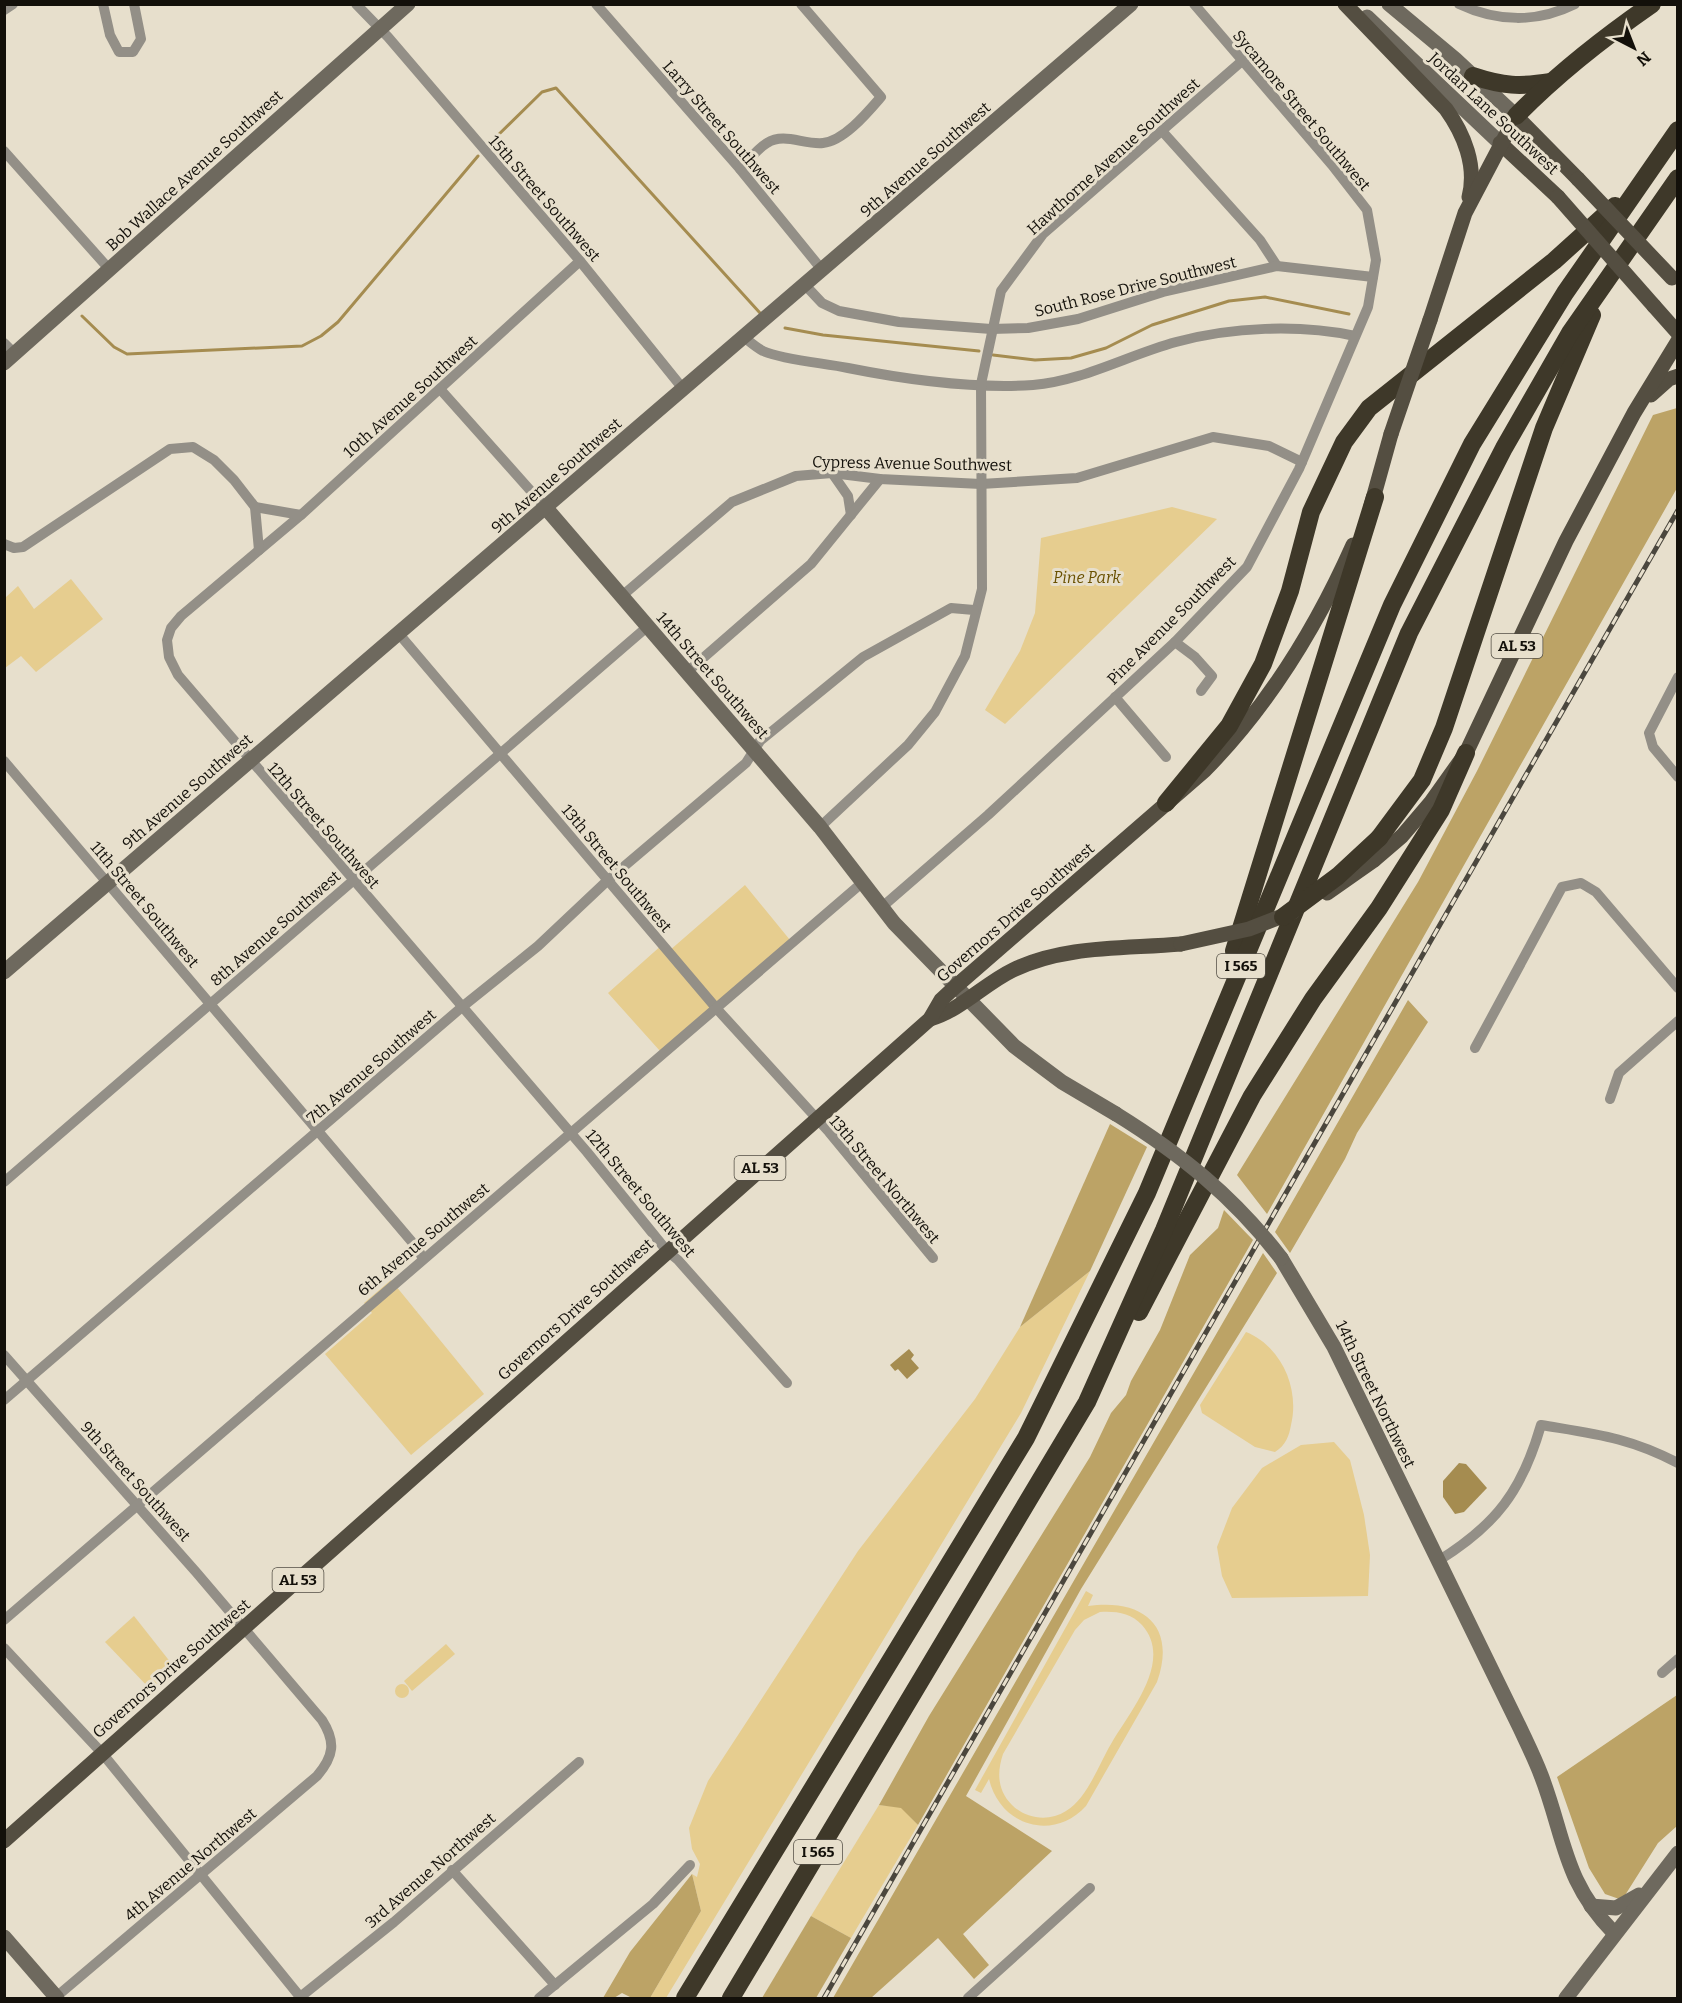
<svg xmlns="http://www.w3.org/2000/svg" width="1682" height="2003" font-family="Bitter,serif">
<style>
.green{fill:#e6cd8f;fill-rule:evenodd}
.forest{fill:#bca366}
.water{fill:#a58c50}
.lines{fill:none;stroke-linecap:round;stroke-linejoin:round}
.stream{stroke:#a58c50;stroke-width:3}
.street{stroke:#938f87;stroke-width:10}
.secondary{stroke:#6e695e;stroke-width:15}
.primary{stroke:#544e41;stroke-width:15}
.highway{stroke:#3e3829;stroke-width:18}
.rail-casing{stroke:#4b473e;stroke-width:5}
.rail{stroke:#e7dfcc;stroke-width:3;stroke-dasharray:9;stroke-linecap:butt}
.secondary-bridge{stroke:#6e695e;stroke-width:15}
.primary-bridge{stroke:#544e41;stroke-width:15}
.highway-bridge{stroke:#3e3829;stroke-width:18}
.labels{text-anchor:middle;stroke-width:6;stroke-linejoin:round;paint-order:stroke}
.shield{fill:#e7dfcc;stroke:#534e44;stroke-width:1.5}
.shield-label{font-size:15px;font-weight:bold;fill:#13100a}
.street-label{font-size:16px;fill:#13100a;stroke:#e7dfcc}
.park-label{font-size:16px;font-style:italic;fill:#6a5100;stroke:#e7dfcc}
</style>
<rect width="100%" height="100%" fill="#e7dfcc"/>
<g class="green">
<polygon points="1172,507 1217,519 1005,724 985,710 1020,651 1035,613 1041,538"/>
<polygon points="71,579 103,619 36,672 21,656 5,668 5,598 18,586 34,609"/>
<polygon points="745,885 790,940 660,1051 608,993 663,944 669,951"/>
<polygon points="1090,1271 1021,1413 666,1998 650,1998 701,1911 692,1874 697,1877 700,1864 692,1849 689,1828 708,1781 858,1551 975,1399 1020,1327"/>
<polygon points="391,1280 484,1394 411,1455 325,1354 372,1313 364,1303"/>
<path d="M 1246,1332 C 1281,1346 1300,1388 1291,1425 C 1289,1436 1286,1445 1275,1452 L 1255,1447 L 1202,1413 L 1200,1405 Z"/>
<polygon points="1334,1442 1350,1460 1364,1515 1370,1555 1368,1596 1232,1598 1222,1576 1217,1547 1232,1508 1262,1468 1301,1445"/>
<path d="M 1086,1591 L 1093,1595 L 1088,1606 C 1143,1598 1177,1626 1157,1682 L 1086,1806 C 1053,1842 1000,1826 989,1779 L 981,1793 L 975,1790 ZM 1100,1612 C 1116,1611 1131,1613 1142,1625 C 1174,1661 1130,1711 1111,1744 C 1099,1764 1087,1799 1066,1811 C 1049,1822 1026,1819 1012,1805 C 997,1790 997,1772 1003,1754 L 1075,1630 L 1084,1620 Z"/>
<polygon points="134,1616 175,1668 151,1690 105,1642"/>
<polygon points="446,1644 455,1654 412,1691 404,1681"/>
<circle cx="402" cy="1691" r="7"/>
<polygon points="879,1805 901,1807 918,1825 851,1938 811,1916"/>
</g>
<g class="forest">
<polygon points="1677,408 1677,488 1267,1214 1237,1175 1418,882 1477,771 1653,415"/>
<polygon points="1408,1000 1428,1022 1357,1133 1345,1159 1290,1253 1275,1232"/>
<polygon points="1110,1124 1147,1147 1090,1271 1020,1327"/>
<polygon points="1224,1210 1253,1240 918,1825 901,1808 879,1805 929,1716 1090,1457 1111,1413 1126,1395 1131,1381 1160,1330 1190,1255 1218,1228"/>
<polygon points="1263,1253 1277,1273 1081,1589 966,1796 1052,1851 963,1934 989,1965 974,1979 938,1938 871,1998 833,1998"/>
<polygon points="1677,1695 1677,1826 1658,1843 1622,1900 1605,1894 1589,1868 1557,1777"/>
<polygon points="692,1874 701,1911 650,1998 632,1998 622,1993 614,1998 603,1998 630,1952"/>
<polygon points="811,1916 851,1938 816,1998 762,1998"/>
</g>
<g class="water">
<polygon points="909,1349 914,1355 911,1359 919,1368 907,1379 898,1369 895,1371 890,1365"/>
<polygon points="1459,1463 1466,1464 1487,1488 1464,1512 1455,1514 1443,1497 1443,1481"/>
</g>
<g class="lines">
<g class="stream">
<polyline points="491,142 542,92 556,88 760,313"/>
<polyline points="82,316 114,347 127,354 302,346 321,336 338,322 478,156"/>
<polyline points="785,328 823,335 979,351"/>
<polyline points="993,355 1035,360 1071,358 1106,348 1152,325 1229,301 1265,297 1349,314"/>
</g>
<g class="street">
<polyline points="103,4 110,35 119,52 133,52 141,39 134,4"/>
<polyline points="356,4 388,37 580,261 684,390"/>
<polyline points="596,4 740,169 823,271"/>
<path d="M 1459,4 C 1497,22 1537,23 1575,4"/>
<polyline points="4,10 13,4"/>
<polyline points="1162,131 1260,240 1277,266"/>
<polyline points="4,151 110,270"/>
<path d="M 740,169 C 748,161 757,149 767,143 C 784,132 804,145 823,143 C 844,141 868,112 881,97 L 801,4"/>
<polyline points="580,261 301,515 181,616 171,628 167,640 169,657 178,675 587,1152 667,1251 678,1260 787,1383"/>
<polyline points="806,286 822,303 839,311 899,322 991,329 1028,328 1078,319 1163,292 1277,266 1373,277"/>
<path d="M 745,338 C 750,342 757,348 763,351 C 784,360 824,363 848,368 C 908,380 971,389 1033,385 C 1083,381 1128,355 1176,342 C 1231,327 1299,324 1355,336"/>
<polyline points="4,343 15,354"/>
<polyline points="440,389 546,508"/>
<polyline points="832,473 848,496 851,515"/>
<polyline points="255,507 301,515"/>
<polyline points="4,544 14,548 23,547 170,449 193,447 214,460 234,480 255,507 259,550"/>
<polyline points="623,595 732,502 796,476 832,473 880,479 981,484 1077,478 1213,437 1269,446 1302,462"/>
<polyline points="399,634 717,1009 829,1132 933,1258"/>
<polyline points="1175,642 1195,657 1212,676 1201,691"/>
<polyline points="687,672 811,564 880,479"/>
<polyline points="1678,677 1649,733 1653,747 1678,777"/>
<polyline points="1115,697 1166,757"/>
<polyline points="4,761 418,1249 423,1259"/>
<polyline points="820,827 908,745 935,712 965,656 982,589 981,384 1001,291 1043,234 1242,61"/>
<polyline points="882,907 988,815 1175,642 1247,567 1299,469 1368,307 1376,260 1367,210 1332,165 1194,4"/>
<polyline points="1475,1048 1562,887 1581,883 1596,892 1678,988"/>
<polyline points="1610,1099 1619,1073 1678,1021"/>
<polyline points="4,1182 647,627"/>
<path d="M 4,1355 L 196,1572 L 322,1720 C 336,1742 334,1756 317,1776 L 56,1997"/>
<polyline points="4,1400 462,1007 538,946 608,880 746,763 760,741 863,657 951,608 974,610"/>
<path d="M 1438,1561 C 1496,1525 1522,1491 1541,1425 C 1595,1434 1628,1437 1678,1463"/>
<polyline points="4,1620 863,882"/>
<polyline points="4,1648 102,1753 301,1998"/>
<polyline points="1662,1673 1678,1659"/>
<polyline points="452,1870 555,1985"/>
<polyline points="299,1998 394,1922 579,1762"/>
<polyline points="539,1998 653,1904 690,1865"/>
<polyline points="968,1998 1090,1888"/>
</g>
<g class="secondary">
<polyline points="1389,4 1455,59 1516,116"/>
<polyline points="1367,17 1500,143"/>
<polyline points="4,363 408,4"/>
<polyline points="546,508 820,827 894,923 1014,1046 1062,1082 1116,1114"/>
<polyline points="4,972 1131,4"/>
<path d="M 1281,1258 L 1334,1347 L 1520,1728 C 1527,1743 1535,1759 1541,1775 C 1565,1837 1563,1881 1614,1933"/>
<polyline points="1591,1906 1616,1908 1639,1895"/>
<polyline points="4,1937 57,1998"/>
<polyline points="1566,1998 1678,1853"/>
</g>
<g class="primary">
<path d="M 1345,4 L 1446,109 C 1464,134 1477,166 1469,197"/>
<polyline points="1500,143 1558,197"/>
<polyline points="1654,306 1678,333"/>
<polyline points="1430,320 1465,213 1516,116 1578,179"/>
<polyline points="1651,395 1669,379 1678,376"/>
<polyline points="1371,506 1391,434"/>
<polyline points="1374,860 1402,836 1431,802 1466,753 1566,541 1634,413 1678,341"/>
<path d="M 930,1019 C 961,1010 984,984 1013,970 C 1064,945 1125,949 1181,944"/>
<path d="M 4,1841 L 930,1019 L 941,1000 L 955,987 L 1205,770 C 1269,705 1316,628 1353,545"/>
</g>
<g class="highway">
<path d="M 1473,76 C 1503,86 1520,87 1551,82"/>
<path d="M 1516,116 C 1557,74 1603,38 1652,4"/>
<polyline points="1166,803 1229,726 1263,664 1290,591 1311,512 1344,442 1369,408 1554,261 1615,206"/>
<polyline points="1379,838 1422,780 1444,728 1544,428 1592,315"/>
<polyline points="1240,970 1234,951 1375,497"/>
<polyline points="1139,1312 1252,1096 1313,999 1379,908 1441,810 1466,753"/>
<polyline points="685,1998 1026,1438 1147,1193 1392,605 1472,444 1565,293 1678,130"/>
<polyline points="731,1998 1087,1402 1164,1230 1409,633 1504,448 1570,333 1678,178"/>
</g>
<defs>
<polyline id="rail" points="824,1998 1678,510"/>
</defs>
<use href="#rail" class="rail-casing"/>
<use href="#rail" class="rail"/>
<path class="secondary-bridge" d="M 1116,1114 C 1182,1155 1233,1196 1281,1258"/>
<g class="primary-bridge">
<polyline points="1578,179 1672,278"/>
<polyline points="1558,197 1654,306"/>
<polyline points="1391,434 1430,320"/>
<polyline points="1327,893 1374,860"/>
<polyline points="1181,944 1249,929 1293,912"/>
</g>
<polyline class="highway-bridge" points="1283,917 1338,876 1379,838"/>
</g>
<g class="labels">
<g class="shield">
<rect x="1491.5" y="634" width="51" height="24" rx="4.5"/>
<rect x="1217" y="954" width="48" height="24" rx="4.5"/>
<rect x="734.5" y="1156" width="51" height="24" rx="4.5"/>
<rect x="272.5" y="1568" width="51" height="24" rx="4.5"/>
<rect x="794" y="1840" width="48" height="24" rx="4.5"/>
</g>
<g class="shield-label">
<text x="1517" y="651">AL 53</text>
<text x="1241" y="971">I 565</text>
<text x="760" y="1173">AL 53</text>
<text x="298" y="1585">AL 53</text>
<text x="818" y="1857">I 565</text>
</g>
<g class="street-label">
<text transform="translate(1302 110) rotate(50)" y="6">Sycamore Street Southwest</text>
<text transform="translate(1494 113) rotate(43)" y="6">Jordan Lane Southwest</text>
<text transform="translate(722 127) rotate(49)" y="6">Larry Street Southwest</text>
<text transform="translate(1113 156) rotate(-42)" y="6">Hawthorne Avenue Southwest</text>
<text transform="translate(925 159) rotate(-41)" y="6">9th Avenue Southwest</text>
<text transform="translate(194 170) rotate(-42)" y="6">Bob Wallace Avenue Southwest</text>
<text transform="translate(545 198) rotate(49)" y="6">15th Street Southwest</text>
<text transform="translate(1135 286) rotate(-14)" y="6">South Rose Drive Southwest</text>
<text transform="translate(410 396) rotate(-42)" y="6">10th Avenue Southwest</text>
<text transform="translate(912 463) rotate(1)" y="6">Cypress Avenue Southwest</text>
<text transform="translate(556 475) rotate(-41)" y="6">9th Avenue Southwest</text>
<text transform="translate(1171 620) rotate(-45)" y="6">Pine Avenue Southwest</text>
<text transform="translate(713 675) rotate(49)" y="6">14th Street Southwest</text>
<text transform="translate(187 791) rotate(-41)" y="6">9th Avenue Southwest</text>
<text transform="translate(324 825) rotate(49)" y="6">12th Street Southwest</text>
<text transform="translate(617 868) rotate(50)" y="6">13th Street Southwest</text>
<text transform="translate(145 904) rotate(50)" y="6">11th Street Southwest</text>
<text transform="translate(1015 912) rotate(-41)" y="6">Governors Drive Southwest</text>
<text transform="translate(275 928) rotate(-41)" y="6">8th Avenue Southwest</text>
<text transform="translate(371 1066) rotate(-41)" y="6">7th Avenue Southwest</text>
<text transform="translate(885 1179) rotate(50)" y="6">13th Street Northwest</text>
<text transform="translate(641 1193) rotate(50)" y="6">12th Street Southwest</text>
<text transform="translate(423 1239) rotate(-40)" y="6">6th Avenue Southwest</text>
<text transform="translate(575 1309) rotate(-42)" y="6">Governors Drive Southwest</text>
<text transform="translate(1376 1394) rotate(64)" y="6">14th Street Northwest</text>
<text transform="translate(136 1481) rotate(48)" y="6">9th Street Southwest</text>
<text transform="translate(171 1668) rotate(-41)" y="6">Governors Drive Southwest</text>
<text transform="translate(190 1864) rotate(-40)" y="6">4th Avenue Northwest</text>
<text transform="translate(430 1870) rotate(-41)" y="6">3rd Avenue Northwest</text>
</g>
<g class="park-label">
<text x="1087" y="583">Pine Park</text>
</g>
</g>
<rect width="1682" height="2003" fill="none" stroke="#13100a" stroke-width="12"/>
<g transform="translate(1634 48) rotate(138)" stroke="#e7dfcc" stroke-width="4.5" paint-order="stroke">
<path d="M0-4.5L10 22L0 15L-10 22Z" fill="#13100a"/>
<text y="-9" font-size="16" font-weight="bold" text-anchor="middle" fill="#13100a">N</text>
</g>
</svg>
